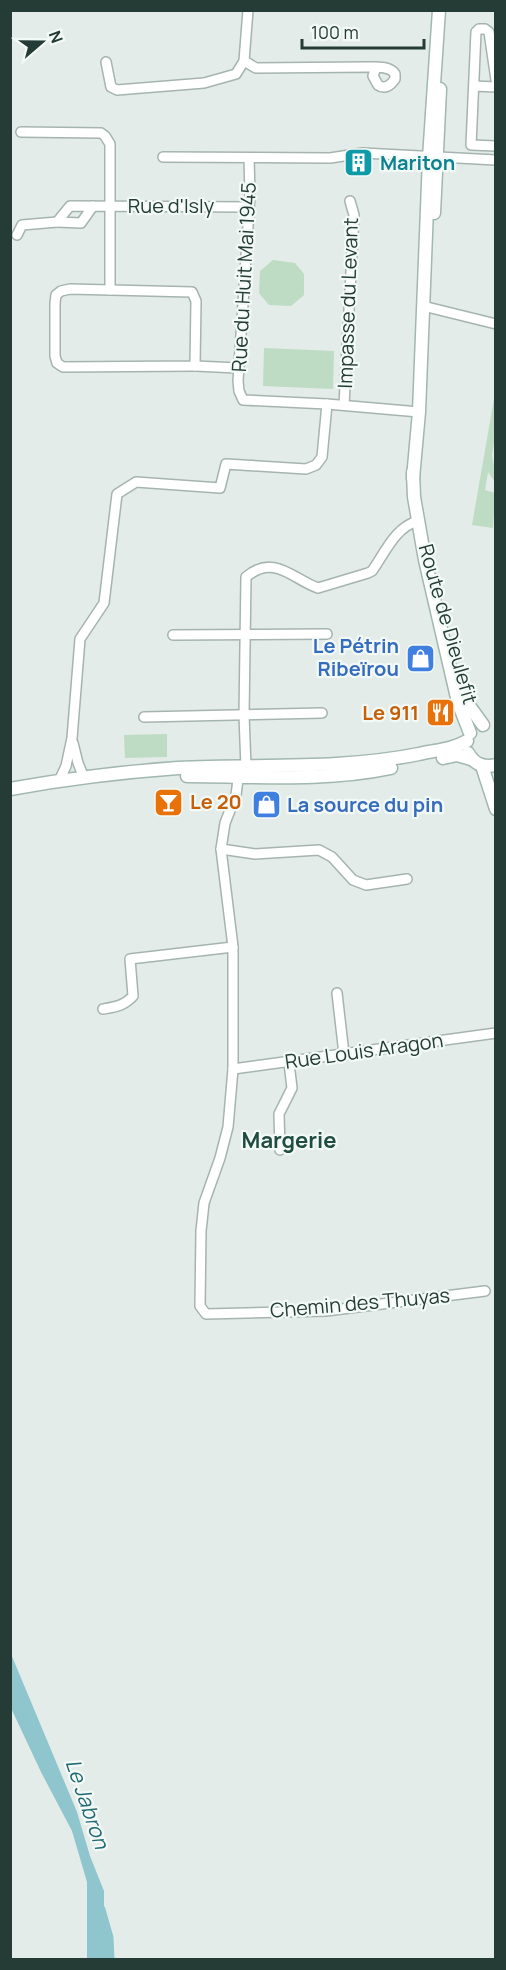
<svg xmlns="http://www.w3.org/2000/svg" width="506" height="1970" font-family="Manrope,sans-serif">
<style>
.green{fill:#bedbc4}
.water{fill:#8fc6cd}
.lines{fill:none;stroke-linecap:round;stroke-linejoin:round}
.river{stroke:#8fc6cd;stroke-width:15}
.street-casing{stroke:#a6b4af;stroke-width:12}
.secondary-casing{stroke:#a2b7af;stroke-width:15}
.street{stroke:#fff;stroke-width:9}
.secondary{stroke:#fff;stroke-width:12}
.labels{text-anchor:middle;stroke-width:4.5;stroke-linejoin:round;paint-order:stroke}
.culture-label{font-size:20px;font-weight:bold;fill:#0d838f;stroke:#f3f9f6;text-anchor:start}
.street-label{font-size:20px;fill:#243c35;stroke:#f3f9f6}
.shop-label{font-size:20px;font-weight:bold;fill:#366cbe;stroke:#f3f9f6;text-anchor:end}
.food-label{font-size:20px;font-weight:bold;fill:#c56008;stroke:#f3f9f6;text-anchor:end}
.water-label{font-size:21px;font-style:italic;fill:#226a74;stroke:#f3f9f6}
.quarter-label{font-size:22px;font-weight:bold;fill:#214d40;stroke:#f3f9f6}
</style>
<rect width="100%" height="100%" fill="#e3ece8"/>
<g class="green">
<polygon points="273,260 295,263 304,274 304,295 291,306 269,305 259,293 260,271"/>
<polygon points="264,348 334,351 333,389 263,386"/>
<polygon points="495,393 495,435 492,456 495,470 495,482 488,472 485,490 495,493 493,528 472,525"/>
<polygon points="167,734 167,757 125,758 124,735"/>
</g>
<polygon class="water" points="11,1654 77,1812 90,1856 104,1891 104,1944 107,1959 87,1959 87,1882 72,1831 41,1772 11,1708"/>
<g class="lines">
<polyline class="river" points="98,1910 106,1938 107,1960"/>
<defs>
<g id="street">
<path d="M 244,61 L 256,68 L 368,67 C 377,67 390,66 395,74 L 395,79 C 391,85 385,90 378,85 L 373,76 L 376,67"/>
<polyline points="106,62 111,87 117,90 204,83 236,74 244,61 248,10"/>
<polyline points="496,80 489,32 485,29 479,29 476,32 471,145 496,146"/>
<polyline points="474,86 496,87"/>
<polyline points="21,132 101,133 105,136 110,144 110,290"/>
<polyline points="163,157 330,158 363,153 496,160"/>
<polyline points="249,158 250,195 238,381 239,391 243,400 327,404 419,412"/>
<polyline points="57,222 81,223 93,206"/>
<polyline points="17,235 22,225 57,222 70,206 249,207"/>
<polygon points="70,289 192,292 196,301 195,366 63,367 57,363 55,356 55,303 56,295 61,291"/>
<polyline points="423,306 496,324"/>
<polyline points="195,366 238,368"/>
<polyline points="344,405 354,215 350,201"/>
<polyline points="173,635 327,634"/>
<polyline points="144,717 322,713"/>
<polyline points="73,743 78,763 84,778"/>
<path d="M 246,767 L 244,715 L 246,577 C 274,553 294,580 318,588 L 368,573 L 372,571 C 385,553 395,527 418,521"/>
<polyline points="239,772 236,795 225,823 221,849 233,947 233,1069 228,1127 220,1158 204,1203 201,1231 200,1306 206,1314 326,1311 485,1291"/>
<polyline points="59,781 66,766 72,738 80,639 104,603 117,494 136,482 220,488 226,464 306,469 316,465 322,457 327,404"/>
<polyline points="221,849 255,854 319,850 332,857 353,880 366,885 407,879"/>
<polyline points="337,993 344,1054"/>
<path d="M 103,1009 C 115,1007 124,1006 133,996 L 130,959 L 233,947"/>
<polyline points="233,1069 496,1033"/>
<polyline points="280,1150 279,1114 292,1088 289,1063"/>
</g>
<g id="secondary">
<polyline points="434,213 440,89"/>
<polyline points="413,472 414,497 425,560 458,702 470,733"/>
<polyline points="413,478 419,412 429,158 439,10"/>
<polyline points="462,684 470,707 483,725"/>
<path d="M 468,753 C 474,764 483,768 496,765"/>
<polyline points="443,758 457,755 471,759"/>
<polyline points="482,766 496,809"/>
<path d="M 187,776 C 255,776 324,782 391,768"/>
<path d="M 10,789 C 65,779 122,772 178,768 C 259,764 339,770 419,754 C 436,750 451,750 467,741"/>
</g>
</defs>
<use href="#street" class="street-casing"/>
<use href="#secondary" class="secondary-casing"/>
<use href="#street" class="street"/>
<use href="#secondary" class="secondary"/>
</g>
<defs>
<symbol id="building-square" viewBox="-11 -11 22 22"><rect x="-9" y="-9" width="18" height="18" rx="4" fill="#0f9aa8" stroke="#f3f9f6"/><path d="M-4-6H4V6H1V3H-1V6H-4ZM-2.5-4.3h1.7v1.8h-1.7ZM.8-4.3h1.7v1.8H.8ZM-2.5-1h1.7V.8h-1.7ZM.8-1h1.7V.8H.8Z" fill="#fff"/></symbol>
<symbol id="shop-square" viewBox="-11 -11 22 22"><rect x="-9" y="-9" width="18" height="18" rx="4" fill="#3f7fe0" stroke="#f3f9f6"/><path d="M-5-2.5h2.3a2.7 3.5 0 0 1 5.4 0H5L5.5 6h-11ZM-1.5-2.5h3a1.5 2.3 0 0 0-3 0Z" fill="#fff"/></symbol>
<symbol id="restaurant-square" viewBox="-11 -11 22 22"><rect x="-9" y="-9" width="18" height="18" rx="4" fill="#e8710a" stroke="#f3f9f6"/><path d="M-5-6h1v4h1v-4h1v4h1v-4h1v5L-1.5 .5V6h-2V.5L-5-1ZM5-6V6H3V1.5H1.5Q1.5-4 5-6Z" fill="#fff"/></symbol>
<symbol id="bar-square" viewBox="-11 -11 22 22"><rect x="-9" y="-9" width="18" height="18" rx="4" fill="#e8710a" stroke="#f3f9f6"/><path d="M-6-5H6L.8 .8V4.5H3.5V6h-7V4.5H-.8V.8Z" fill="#fff"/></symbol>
</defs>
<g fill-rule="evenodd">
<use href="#building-square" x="342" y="146" width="33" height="33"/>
<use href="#shop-square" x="404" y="642" width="33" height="33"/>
<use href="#restaurant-square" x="424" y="696" width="33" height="33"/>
<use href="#bar-square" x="152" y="786" width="33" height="33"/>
<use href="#shop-square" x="250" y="788" width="33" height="33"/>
</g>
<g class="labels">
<g class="culture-label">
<text x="380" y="170">Mariton</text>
</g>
<g class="street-label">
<text x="171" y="213">Rue d'Isly</text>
<text transform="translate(244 277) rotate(-87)" y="7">Rue du Huit Mai 1945</text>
<text transform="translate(348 303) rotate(-88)" y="7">Impasse du Levant</text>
<text transform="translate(448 624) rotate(74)" y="7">Route de Dieulefit</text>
<text transform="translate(364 1051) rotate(-8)" y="7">Rue Louis Aragon</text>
<text transform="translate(360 1303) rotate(-5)" y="7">Chemin des Thuyas</text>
</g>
<g class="shop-label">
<text x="399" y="653">Le Pétrin<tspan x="399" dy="23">Ribeïrou</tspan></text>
<text x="287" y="812" text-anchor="start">La source du pin</text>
</g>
<g class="food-label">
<text x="419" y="720">Le 911</text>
<text x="190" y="809" text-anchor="start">Le 20</text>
</g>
<g class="water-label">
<text transform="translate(87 1804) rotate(71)" y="7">Le Jabron</text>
</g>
<g class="quarter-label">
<text x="289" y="1148">Margerie</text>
</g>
</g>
<rect width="506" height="1970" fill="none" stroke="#243c35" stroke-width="24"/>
<g transform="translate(42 42) rotate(70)" stroke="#f3f9f6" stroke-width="4.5" paint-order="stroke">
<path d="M0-4.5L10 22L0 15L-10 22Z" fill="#243c35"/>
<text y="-9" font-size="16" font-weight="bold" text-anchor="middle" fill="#243c35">N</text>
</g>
<path d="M302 39v9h122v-9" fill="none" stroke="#243c35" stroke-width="3"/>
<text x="311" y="39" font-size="18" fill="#243c35" stroke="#f3f9f6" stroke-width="4.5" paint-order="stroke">100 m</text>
</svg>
